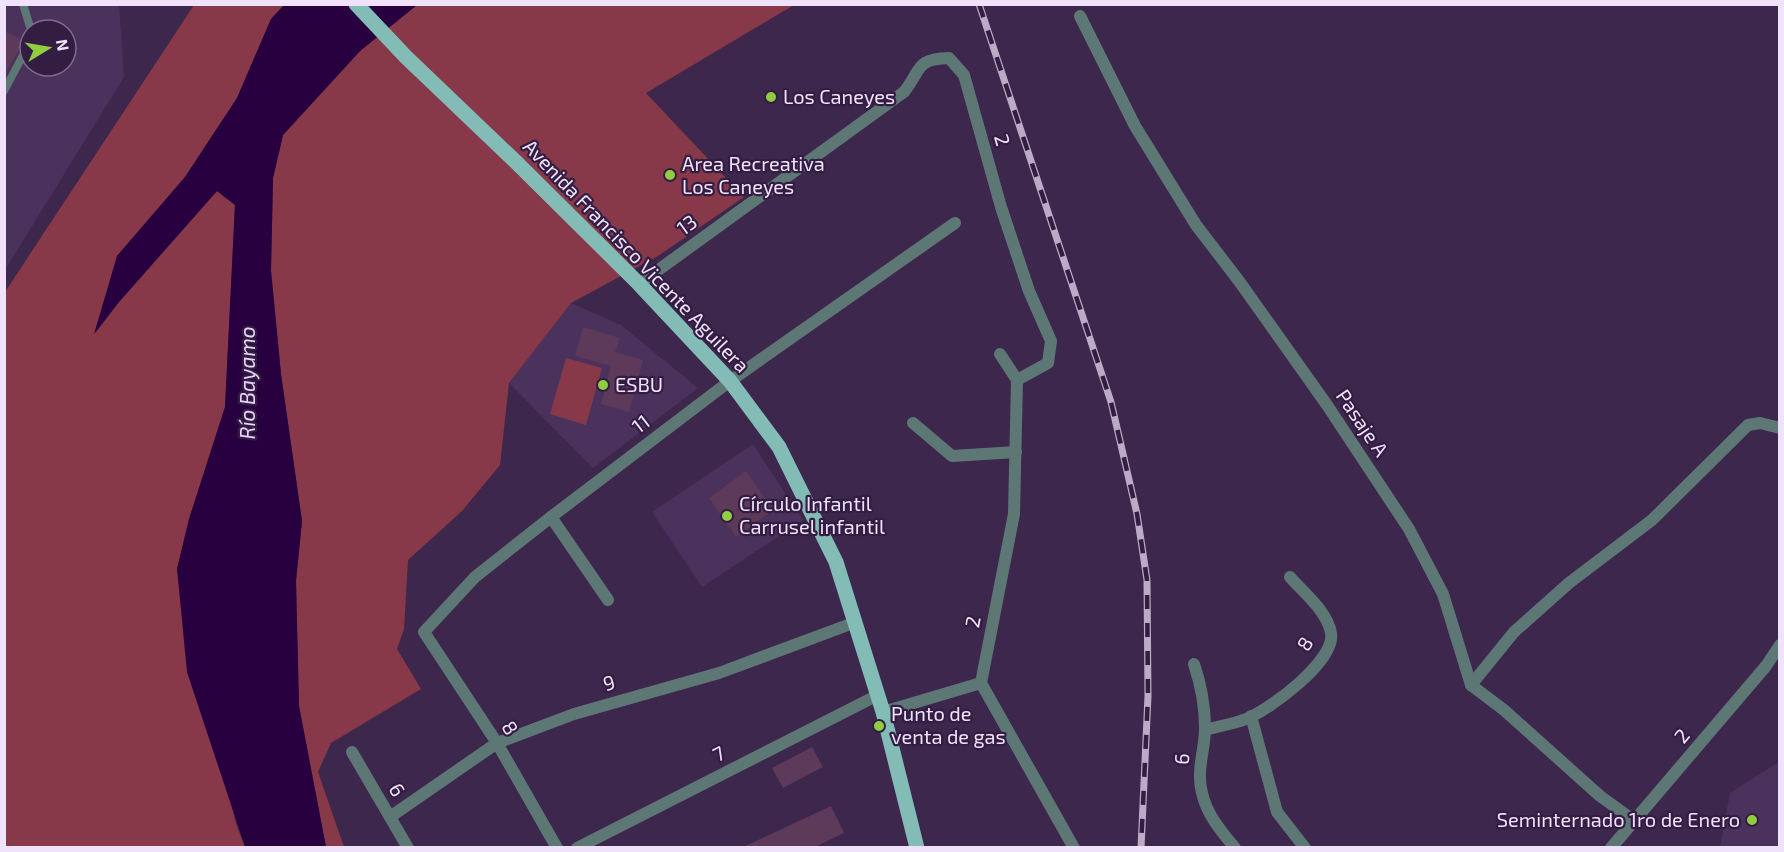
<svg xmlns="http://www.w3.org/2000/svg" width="1784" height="852" font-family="'Exo 2',sans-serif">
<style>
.built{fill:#4b325d;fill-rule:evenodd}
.green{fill:#883949}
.water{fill:#29003f}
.building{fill:#5d395a}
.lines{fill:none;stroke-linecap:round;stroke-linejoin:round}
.service{stroke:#5d7775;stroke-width:8}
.minor{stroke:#5d7775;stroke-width:12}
.primary{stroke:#83bcb7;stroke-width:15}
.rail-casing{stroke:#bbabc7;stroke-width:7}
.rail{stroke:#331d42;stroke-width:4.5;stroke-dasharray:14;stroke-linecap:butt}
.poi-dot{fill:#91cd40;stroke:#331d42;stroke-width:2}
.labels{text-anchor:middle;stroke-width:4.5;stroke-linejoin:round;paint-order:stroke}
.poi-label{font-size:20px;fill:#efe2fa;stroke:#331d42;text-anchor:start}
.street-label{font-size:20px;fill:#efe2fa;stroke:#331d42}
.water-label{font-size:21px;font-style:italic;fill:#e8d3fa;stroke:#331d42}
</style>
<rect width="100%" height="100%" fill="#3d274d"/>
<g class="built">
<path d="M 5,5 L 119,5 L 124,77 L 5,270 ZM 30,30 L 66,30 L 66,66 L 30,66 Z"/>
<polygon points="571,303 621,325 698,388 593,468 509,383"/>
<polygon points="753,444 803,520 702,587 652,512"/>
<polygon points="1779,762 1779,847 1720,847 1730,793"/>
</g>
<g class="green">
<polygon points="194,5 284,5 271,19 237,98 185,177 117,256 96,332 119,302 217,191 235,205 225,407 189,519 177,569 236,824 245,847 5,848 5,292"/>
<polygon points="417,5 794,5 646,93 744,197 658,256 571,303 509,383 500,465 462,511 408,560 404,629 397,649 421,689 331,743 318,772 344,847 326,847 299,706 296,581 302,521 281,374 271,271 273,178 283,135 360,51"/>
<polygon points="566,358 602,368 586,425 550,414"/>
</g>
<polygon class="water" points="284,5 417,5 360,51 283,135 273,178 271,271 281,374 302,521 296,581 299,706 326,847 245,847 187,672 177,569 189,519 225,407 235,205 217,191 119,302 94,334 117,256 185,177 237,98 271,19"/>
<g class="building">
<polygon points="4,31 24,41 4,76"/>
<polygon points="583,327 620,338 615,352 643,360 629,412 601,404 611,366 575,356"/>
<polygon points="746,471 773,510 736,537 709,498"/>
<polygon points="812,747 823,767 783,788 772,768"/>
<polygon points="831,806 844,833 813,848 741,848"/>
</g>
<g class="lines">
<g class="service">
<polyline points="23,4 31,30"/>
<polyline points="4,91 30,42"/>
</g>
<g class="minor">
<polyline points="1080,16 1135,126 1196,225 1239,281 1327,405 1409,529 1443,594 1471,685 1504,710 1600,796 1636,822"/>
<path d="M 639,284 L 904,92 C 922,69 915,59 949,58 L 964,75 L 1001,207 L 1029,291 L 1051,341 L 1048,363 L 1017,380"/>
<polyline points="1000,354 1017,380 1014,514 981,683 1074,848"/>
<polyline points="913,423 952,456 1016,452"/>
<polyline points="551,517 608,600"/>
<path d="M 1194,664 C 1201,685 1205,705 1205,728 C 1205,750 1196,770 1202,793 C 1207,815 1221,831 1235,848"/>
<polyline points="1471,685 1514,632 1569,583 1652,520 1748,425 1760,423 1780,428"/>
<polyline points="883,712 981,683"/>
<polyline points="1251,716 1277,812 1305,848"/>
<path d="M 1205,730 C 1219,726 1233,724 1246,719 C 1269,710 1336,661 1331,633 C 1327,611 1304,593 1290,577"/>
<polyline points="352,752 408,848"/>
<polyline points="390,817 497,743 574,714 719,673 856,622"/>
<polyline points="557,848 497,743 424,632 475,577 551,517 730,381 955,223"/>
<polyline points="577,848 878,695"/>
<polyline points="1611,848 1766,666 1780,645"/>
</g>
<polyline class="primary" points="356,4 406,57 517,163 639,284 730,381 779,447 836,562 883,712 917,848"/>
<defs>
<polyline id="rail" points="979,4 1111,402 1137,514 1147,580 1148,696 1141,848"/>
</defs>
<use href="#rail" class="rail-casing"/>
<use href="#rail" class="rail"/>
</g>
<g class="poi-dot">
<circle cx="771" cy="97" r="6"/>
<circle cx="670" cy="175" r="6"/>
<circle cx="603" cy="385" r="6"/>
<circle cx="727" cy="516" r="6"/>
<circle cx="879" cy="726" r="6"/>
<circle cx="1752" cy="820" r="6"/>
</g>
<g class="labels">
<g class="poi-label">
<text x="783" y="104">Los Caneyes</text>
<text x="682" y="171">Area Recreativa<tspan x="682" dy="23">Los Caneyes</tspan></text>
<text x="615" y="392">ESBU</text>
<text x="739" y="511">Círculo Infantil<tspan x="739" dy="23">Carrusel infantil</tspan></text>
<text x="891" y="721">Punto de<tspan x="891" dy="23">venta de gas</tspan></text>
<text x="1740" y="827" text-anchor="end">Seminternado 1ro de Enero</text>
</g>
<g class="street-label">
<text transform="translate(1002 140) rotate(74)" y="7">2</text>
<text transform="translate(687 225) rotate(-36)" y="7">13</text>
<text transform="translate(636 256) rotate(46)" y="7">Avenida Francisco Vicente Aguilera</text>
<text transform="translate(1362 423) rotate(56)" y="7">Pasaje A</text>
<text transform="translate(641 424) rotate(-37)" y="7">11</text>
<text transform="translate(973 622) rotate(-79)" y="7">2</text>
<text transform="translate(1305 644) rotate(-58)" y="7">8</text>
<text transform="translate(609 683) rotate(-16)" y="7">9</text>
<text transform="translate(510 728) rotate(58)" y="7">8</text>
<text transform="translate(1682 736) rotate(-50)" y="7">2</text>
<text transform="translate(719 754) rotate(-27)" y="7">7</text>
<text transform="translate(1182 759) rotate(-85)" y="7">6</text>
<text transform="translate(397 790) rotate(60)" y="7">6</text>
</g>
<g class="water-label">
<text transform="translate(248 383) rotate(-90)" y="7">Río Bayamo</text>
</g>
</g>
<rect width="1784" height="852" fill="none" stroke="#efe2fa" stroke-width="12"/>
<g transform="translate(48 48) rotate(79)"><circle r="28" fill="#331d42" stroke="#7e6c8c" stroke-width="1.5"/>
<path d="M0-4.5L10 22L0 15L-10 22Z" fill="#91cd40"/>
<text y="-9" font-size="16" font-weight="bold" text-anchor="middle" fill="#efe2fa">N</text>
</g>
</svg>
